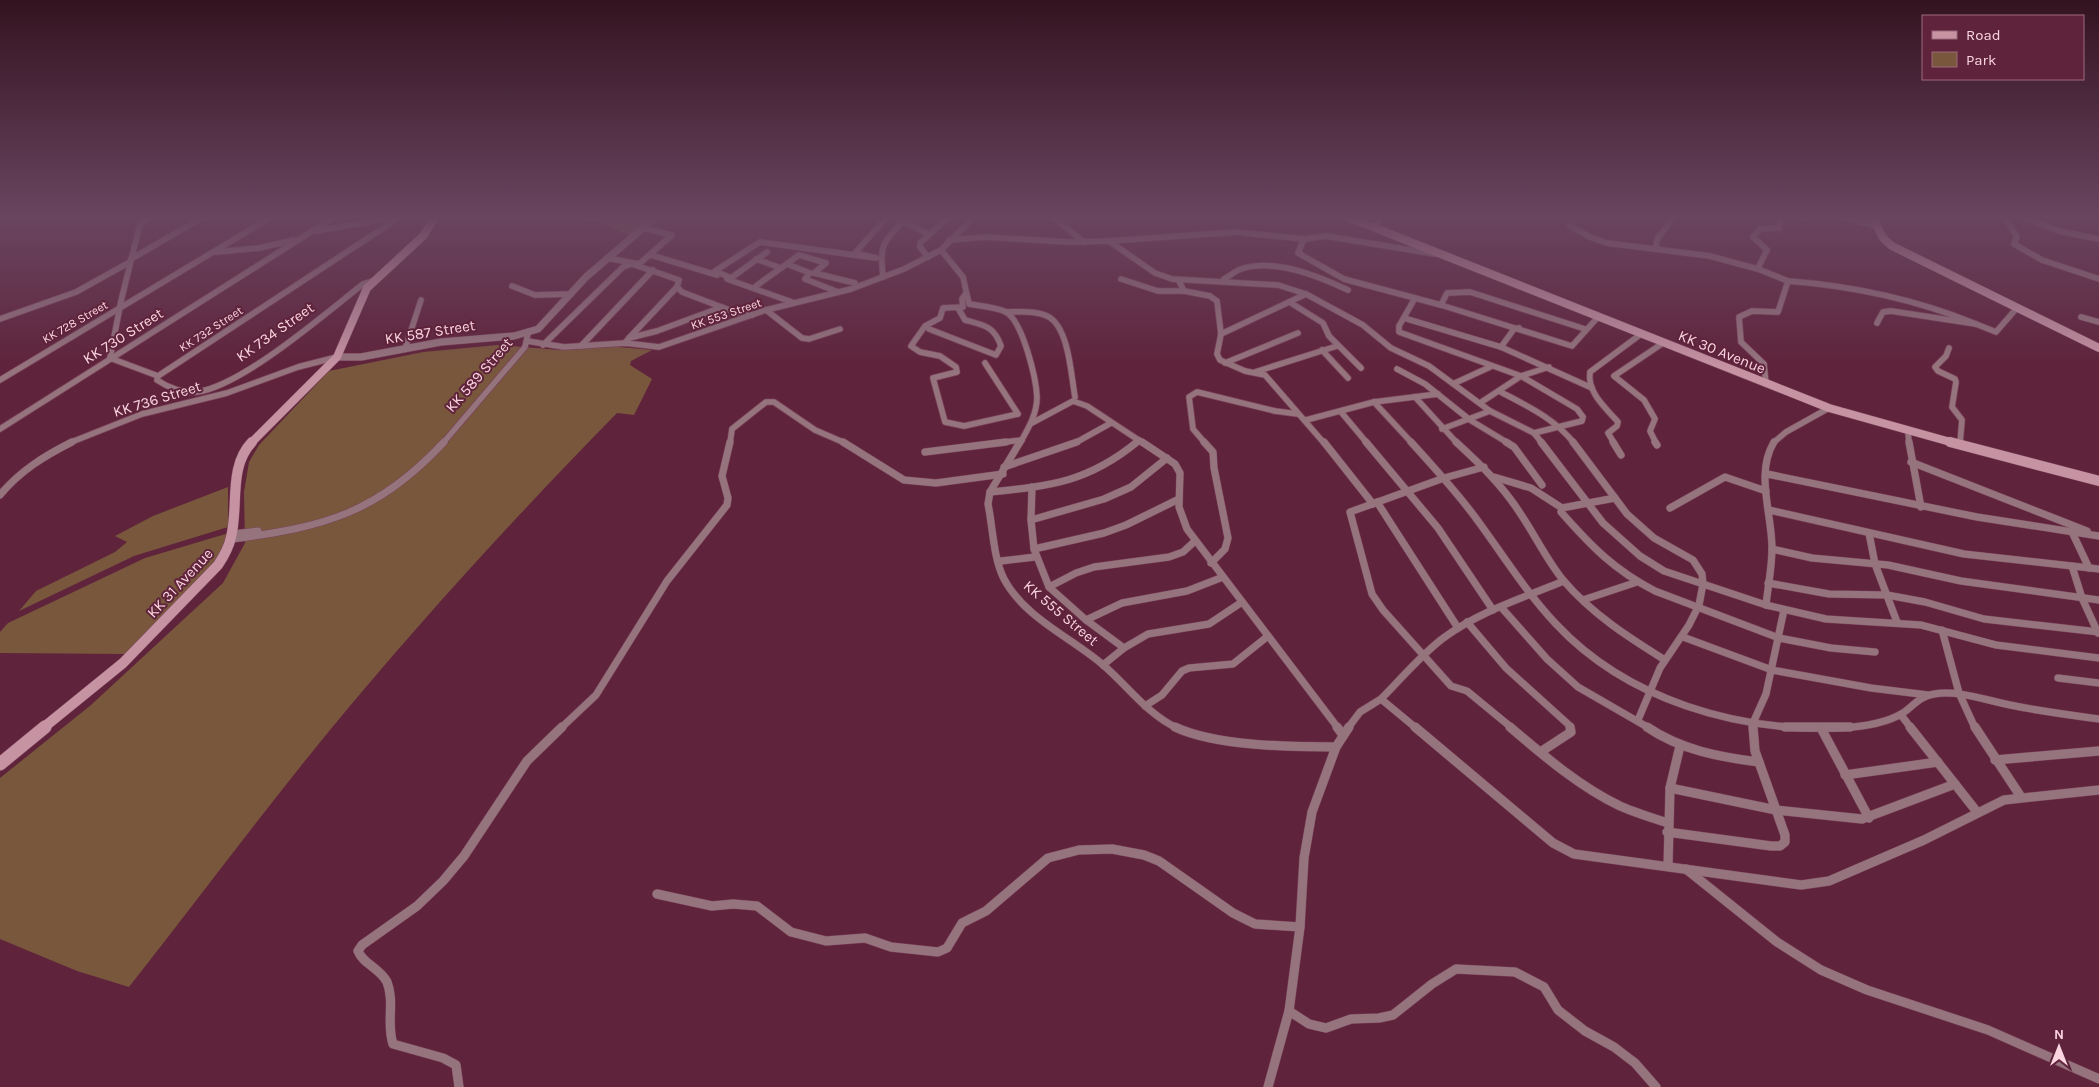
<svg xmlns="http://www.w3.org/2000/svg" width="2099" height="1087" font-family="Karla,sans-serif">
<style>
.green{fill:#79573d}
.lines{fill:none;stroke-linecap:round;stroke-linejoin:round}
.minor-far2-casing{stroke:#7b4359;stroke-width:7}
.minor-far1-casing{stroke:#7b4359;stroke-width:8}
.minor-casing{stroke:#7b4359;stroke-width:10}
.tertiary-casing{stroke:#7b4359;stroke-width:8}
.secondary-far2-casing{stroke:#7b4359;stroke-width:9}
.secondary-far1-casing{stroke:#7b4359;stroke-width:11}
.secondary-casing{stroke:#7b4359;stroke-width:14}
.minor-far2{stroke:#95747e;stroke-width:5.5}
.minor-far1{stroke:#95747e;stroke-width:7}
.minor{stroke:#95747e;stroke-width:9}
.tertiary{stroke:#95747e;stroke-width:7}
.secondary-far2{stroke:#c693a3;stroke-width:8}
.secondary-far1{stroke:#c693a3;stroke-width:10}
.secondary{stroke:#c693a3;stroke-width:13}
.labels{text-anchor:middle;stroke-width:4;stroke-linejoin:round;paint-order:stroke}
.far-street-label{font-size:12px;fill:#fad4df;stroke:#5f233b}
.street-label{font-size:15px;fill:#fad4df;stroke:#5f233b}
</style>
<rect width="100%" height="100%" fill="#5f233b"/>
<g class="green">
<polygon points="578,216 655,216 631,236 601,223 577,219"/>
<path d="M 498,345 L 559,350 L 609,346 L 652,350 L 631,361 L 630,365 L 652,379 L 634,415 L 617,413 C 517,515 421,620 330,730 C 261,814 196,902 129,987 L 77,971 L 0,939 L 0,778 L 91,705 L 223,583 L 245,543 L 244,492 L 249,462 L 259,445 L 329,371 L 423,352 Z"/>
<polygon points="228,487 228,527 134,556 19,611 36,591 115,552 127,542 115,536 153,516"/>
<polygon points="229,533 220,555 127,654 0,653 0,632 8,623 145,558"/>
</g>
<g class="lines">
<defs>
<g id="minor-far2">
<path d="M 142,216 L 121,301 L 110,358 L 158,376 L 157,380 C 167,387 184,394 197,392 C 242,386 326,313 363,284 L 373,281"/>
<polyline points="892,216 929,234"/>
<path d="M 975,216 L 941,250 L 963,277 L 969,304 C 980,306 997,307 1006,312 C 1023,322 1036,378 1037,397 C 1037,414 1028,429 1020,443"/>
<polyline points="1052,216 1084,242"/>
<polyline points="1375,216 1379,222 1375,228"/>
<polyline points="1805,216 1805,218"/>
<polyline points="1835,216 1877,226"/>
<polyline points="2004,216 2017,237 2014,244 2042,260 2099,279"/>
<polyline points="2020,216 2059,231 2099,239"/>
<polyline points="140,224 154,216"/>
<polyline points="1570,226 1590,237 1607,243 1710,256 1758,269 1788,281"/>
<polyline points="315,231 398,217"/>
<polyline points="1304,239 1298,253 1344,279 1441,305 1572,346 1598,317"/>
<polyline points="949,240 986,237 1068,242 1109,241 1236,232 1304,239 1326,236 1435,254"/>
<polyline points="1109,241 1155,273 1172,279 1278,285 1306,294 1363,325 1391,348 1429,366 1490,411 1534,433 1542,443"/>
<polyline points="1656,248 1657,239 1675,216"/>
<polyline points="216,252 259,248 294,240"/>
<polyline points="767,252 731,278 715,271 760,242 876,258 855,253 887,217"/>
<polyline points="651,255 717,275"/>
<polyline points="928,257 920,247 920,243 950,216"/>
<polyline points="607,258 639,264 672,235 643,228"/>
<polyline points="131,259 205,216"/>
<polyline points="756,259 781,268"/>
<polyline points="787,264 810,273 805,279 838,292"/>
<polyline points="1758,268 1767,250 1753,237 1760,229 1779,228 1780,216"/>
<path d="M 883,277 C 880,246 881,243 904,221"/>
<polyline points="727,279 792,302"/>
<polyline points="1121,279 1158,291 1184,291"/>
<path d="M 1224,279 C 1230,276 1235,271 1241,269 C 1275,258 1318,276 1348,290"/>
<polyline points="1179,281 1184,291 1210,296 1217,301 1221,334 1217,354 1220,360 1245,371 1265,375 1324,443"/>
<polyline points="512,286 535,295 571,294"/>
<polyline points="756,286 799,255 826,263 814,273 855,283"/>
<polyline points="966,293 962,299 963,307 943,308 940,318 925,326 911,346 920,352 940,356 956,367 957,372 933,378 945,422 964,426 1018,414 985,363"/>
<polyline points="1415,298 1399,326 1399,332 1521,376 1577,409 1583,417 1582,421 1534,433"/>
<polyline points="1291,303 1323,323 1329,336 1361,368"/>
<polyline points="1441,305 1447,293 1470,292 1585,329"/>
<polyline points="766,310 802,338 809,339 840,329"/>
<path d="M 1006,312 C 1020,312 1036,310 1049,317 C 1069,329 1071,375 1075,397"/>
<polyline points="2081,317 2099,322"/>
<polyline points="1404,318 1501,347 1592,388"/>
<polyline points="0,319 76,292 130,262"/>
<polyline points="1877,323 1883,312 1891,311 1976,324 1996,332 2016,309"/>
<path d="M 929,329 L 996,355 L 1001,346 C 994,326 984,325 965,320 L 958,308"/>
<polyline points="1221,334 1306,294"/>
<polyline points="629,338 677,287"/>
<polyline points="527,341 564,347 625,343 659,347 766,310 851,289 904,269 941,250"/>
<polyline points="625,343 629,338 657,331 722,307"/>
<polyline points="543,345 623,267 632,264 679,280 677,287 682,292 732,311 752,315"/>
<polyline points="581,346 653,270"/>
<polyline points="1501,347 1514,329 1519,328"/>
<polyline points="1949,348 1946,356 1935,367 1938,371 1955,379 1956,382 1952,407 1962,420 1960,443"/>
<polyline points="405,349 421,300"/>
<polyline points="1322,350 1348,378"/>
<polyline points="1225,363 1298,333"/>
<polyline points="1397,369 1425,384 1470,420 1508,443"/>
<polyline points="1255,372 1337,346"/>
<polyline points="158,376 400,217"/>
<polyline points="0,380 273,216"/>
<polyline points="1455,383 1490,367"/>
<path d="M 1766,384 L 1764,364 L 1741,342 L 1739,317 L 1752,311 L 1778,312 L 1788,281 C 1854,286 1915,299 1976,324"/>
<path d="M 1499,391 C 1527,406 1554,418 1574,443"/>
<polyline points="1415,397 1457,443"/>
<polyline points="1374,402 1412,443"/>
<polyline points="1480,403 1521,376 1549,367"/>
<polyline points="1341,412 1367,443"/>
<polyline points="1306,420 1374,402 1438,394"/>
<polyline points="1032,423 1073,401 1087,406 1143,443"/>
<polyline points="0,429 336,216"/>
<polyline points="1442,429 1490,411"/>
<polyline points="1908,431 1909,443"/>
<polyline points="69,443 142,414 227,393 298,367 337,357"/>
<polyline points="443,443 525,347 528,333"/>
<polyline points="730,443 732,429 766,402 774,402 815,430 845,443"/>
<polyline points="996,443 1022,440"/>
<polyline points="1075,443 1111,423"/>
<polyline points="1135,443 1139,440"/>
<polyline points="1205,443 1193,429 1189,397 1197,392 1275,411 1298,414"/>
<path d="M 1614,443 L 1608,433 L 1617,426 L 1618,422 C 1606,408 1587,393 1590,372 L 1641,334"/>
<polyline points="1656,443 1650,431 1655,419 1644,400 1614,376 1663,343"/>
<polyline points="1773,443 1786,432 1829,408"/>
</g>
<g id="minor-far1">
<polyline points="843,442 904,480 936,483 1003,474"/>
<path d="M 1020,442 L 990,492 L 988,504 C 993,528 993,557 1004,579 C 1024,617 1070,637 1102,664 C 1127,685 1147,714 1177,728"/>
<polyline points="1142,442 1175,464 1180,473 1179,507 1187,529 1338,728"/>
<polyline points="1204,442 1213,452 1214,468 1228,538 1225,549 1211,563"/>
<polyline points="1324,442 1373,504"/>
<polyline points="1366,442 1438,528 1493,610"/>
<path d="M 1411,442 C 1432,465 1453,488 1472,513 C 1500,550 1524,590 1556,624 C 1627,700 1738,732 1840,728 C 1860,727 1885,724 1903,713 C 1913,706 1920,696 1934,694 C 1959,690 1985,700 2010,705 C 2039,711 2069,715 2099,719"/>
<path d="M 1456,442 C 1480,464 1502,485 1520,513 C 1535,535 1546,559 1563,580 C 1592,614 1628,637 1665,660"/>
<polyline points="1506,442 1514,447 1542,485"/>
<polyline points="1541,442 1603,523 1640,556 1664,571 1766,605 1826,619 1921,625 1996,645 2099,658"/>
<polyline points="1573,442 1627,514 1654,538 1693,560 1702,574 1703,584 1699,605 1689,625 1660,668 1638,720"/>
<polyline points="1613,442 1621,455"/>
<polyline points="1655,442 1657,445"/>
<polyline points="1909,442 1921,507"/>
<polyline points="1960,445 1960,442"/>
<polyline points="925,452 1006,442"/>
<polyline points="1911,462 2087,531"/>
<polyline points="1004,467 1077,442"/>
<polyline points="1484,467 1444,478 1350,512 1372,594 1383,610 1451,686 1467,691 1512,728"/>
<polyline points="1767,474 1977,517 2099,536"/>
<polyline points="1494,477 1531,488 1562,508"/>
<polyline points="1032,487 1031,520 1034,549 1049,587 1086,620 1124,648"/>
<path d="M 990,492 C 1051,486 1088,482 1137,442"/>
<path d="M 0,495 C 20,471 44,456 72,442"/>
<path d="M 1615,498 L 1562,508 L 1561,512 C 1591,546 1614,570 1655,591 L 1779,638 L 1831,648 L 1875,652"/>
<polyline points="1377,502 1458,628"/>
<polyline points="1670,508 1725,477 1766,491"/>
<polyline points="1769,510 1964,554 2099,569"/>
<polyline points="1031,520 1104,499 1131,487 1167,458"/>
<polyline points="2072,532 2089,568"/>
<polyline points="1869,533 1875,564 1897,622"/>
<polyline points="233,534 258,531"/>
<path d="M 232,539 C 325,527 378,513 444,442"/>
<polyline points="1034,549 1104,533 1126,525 1179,499"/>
<polyline points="1772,549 1812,558 1888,565 1961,581 2099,600"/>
<polyline points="1001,561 1035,557"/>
<polyline points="2072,566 2082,598 2098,633"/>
<polyline points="1768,583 1829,594 1887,595 1925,602 1984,619 2099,632"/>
<polyline points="1049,587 1076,573 1094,567 1169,557 1183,552 1195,541"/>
<polyline points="1583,600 1637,582"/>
<path d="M 1766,605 C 1768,586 1772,567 1772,548 C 1772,514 1755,473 1774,442"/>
<polyline points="1501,607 1547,659 1578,687 1649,728"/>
<polyline points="1086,620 1122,603 1187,591 1223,577"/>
<polyline points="1467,622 1506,668 1569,725 1570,728"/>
<polyline points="1942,630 1959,693 1975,728"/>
<polyline points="1683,637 1772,670 1871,688 1928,695"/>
<polyline points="1103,665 1124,648 1148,634 1209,624 1242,602"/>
<polyline points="2058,678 2099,683"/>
<path d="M 1381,699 C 1401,679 1419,657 1442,639 C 1478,612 1522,598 1564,581"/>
<polyline points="1145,706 1162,695 1182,671 1189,668 1233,664 1268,636"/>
<polyline points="1901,715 1911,728"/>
<polyline points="561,728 596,695 667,581 727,505 728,498 722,476 730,442"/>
<polyline points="1348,728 1360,712 1381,699 1416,728"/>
<polyline points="1753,728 1753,723 1766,694 1784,610"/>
</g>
<g id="minor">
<path d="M 1175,727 C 1215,746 1290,747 1336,747"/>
<polyline points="1337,727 1343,735"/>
<polyline points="1415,727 1553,843 1574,854 1801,885 1829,881 1924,840 2004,800 2099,790"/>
<path d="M 1510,727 C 1544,756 1580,787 1620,806 C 1636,813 1652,818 1668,823"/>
<path d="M 1647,727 C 1681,750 1719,757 1759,762"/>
<polyline points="1785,727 1850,727"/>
<polyline points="1910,727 1977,812"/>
<polyline points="1975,727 2021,797"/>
<polyline points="1821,728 1869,818"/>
<polyline points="1542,751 1571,732 1570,727"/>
<polyline points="1995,760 2099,751"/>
<polyline points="1845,775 1938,762"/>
<polyline points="1670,788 1776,810 1862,819 1955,784"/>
<polyline points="1667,832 1771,846 1780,846 1785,842 1785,835 1755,751 1753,727"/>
<polyline points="1668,866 1670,788 1680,746"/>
<polyline points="1686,869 1777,942 1821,970 1867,990 1988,1030 2099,1079"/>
<polyline points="657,894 712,906 733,904 757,906 791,932 826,941 865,938 891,947 938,952 947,948 962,923 986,911 1048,858 1079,850 1112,849 1144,855 1159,861 1233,913 1255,924 1300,927"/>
<polyline points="1289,1011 1309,1024 1326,1028 1351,1019 1379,1018 1393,1015 1432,984 1456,969 1515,972 1544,987 1558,1010 1585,1031 1614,1047 1635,1063 1656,1087"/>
<path d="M 459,1087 L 456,1065 L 443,1058 L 393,1044 C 386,1024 395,1002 387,982 C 380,968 363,964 358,951 L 362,945 L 417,906 L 443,881 L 464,856 L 527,761 L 562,727"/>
<polyline points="1268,1087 1289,1011 1300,927 1304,858 1312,812 1336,747 1349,727"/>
</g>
<polyline id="tertiary" points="337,357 361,357 441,342 514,336 538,329 586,277 657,216"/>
<g id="secondary-far2">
<polyline points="1345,216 1829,408 1954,443"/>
<polyline points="1872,216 1883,238 1892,246 2099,348"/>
<polyline points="251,443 337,357 367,288 423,236 436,216"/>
</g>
<g id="secondary-far1">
<polyline points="1950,442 2099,481"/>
<path d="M 43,728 L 123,663 L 218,565 C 224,556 229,547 231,537 C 239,506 228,467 252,442"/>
</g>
<polyline id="secondary" points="0,764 45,727"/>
</defs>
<use href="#minor-far2" class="minor-far2-casing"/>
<use href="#minor-far1" class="minor-far1-casing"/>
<use href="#minor" class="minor-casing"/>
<use href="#tertiary" class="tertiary-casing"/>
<use href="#secondary-far2" class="secondary-far2-casing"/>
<use href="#secondary-far1" class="secondary-far1-casing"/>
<use href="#secondary" class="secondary-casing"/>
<use href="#minor-far2" class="minor-far2"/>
<use href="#minor-far1" class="minor-far1"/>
<use href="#minor" class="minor"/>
<use href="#tertiary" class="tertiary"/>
<use href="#secondary-far2" class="secondary-far2"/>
<use href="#secondary-far1" class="secondary-far1"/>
<use href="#secondary" class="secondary"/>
</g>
<linearGradient id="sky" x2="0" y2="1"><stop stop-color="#341320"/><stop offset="0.59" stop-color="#694560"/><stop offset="1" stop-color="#694560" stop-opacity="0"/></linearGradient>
<rect width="2099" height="368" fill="url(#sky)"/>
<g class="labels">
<g class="far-street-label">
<text transform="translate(726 314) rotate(-19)" y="4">KK 553 Street</text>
<text transform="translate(75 322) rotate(-30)" y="4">KK 728 Street</text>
<text transform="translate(211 329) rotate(-33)" y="4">KK 732 Street</text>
</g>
<g class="street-label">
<text transform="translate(275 332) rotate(-35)" y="5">KK 734 Street</text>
<text transform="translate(430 332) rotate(-9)" y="5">KK 587 Street</text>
<text transform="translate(123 336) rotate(-32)" y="5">KK 730 Street</text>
<text transform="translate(1722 352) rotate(22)" y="5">KK 30 Avenue</text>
<text transform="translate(479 375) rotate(-49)" y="5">KK 589 Street</text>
<text transform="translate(157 399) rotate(-17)" y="5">KK 736 Street</text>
<text transform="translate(180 583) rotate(-47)" y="5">KK 31 Avenue</text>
<text transform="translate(1061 613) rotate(40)" y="5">KK 555 Street</text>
</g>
</g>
<rect x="1922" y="15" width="162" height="65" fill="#5f233b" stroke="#9d6a7d"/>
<rect x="1932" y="31" width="25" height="8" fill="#c693a3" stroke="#9d6a7d"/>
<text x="1966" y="40" font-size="15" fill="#fad4df">Road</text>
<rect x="1932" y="52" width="25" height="15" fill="#79573d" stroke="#9d6a7d"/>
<text x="1966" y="65" font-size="15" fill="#fad4df">Park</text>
<g transform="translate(2059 1047)" stroke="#5f233b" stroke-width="4" paint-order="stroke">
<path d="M0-4L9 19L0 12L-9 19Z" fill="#fad4df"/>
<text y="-8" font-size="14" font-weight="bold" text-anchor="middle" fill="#fad4df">N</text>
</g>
</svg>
